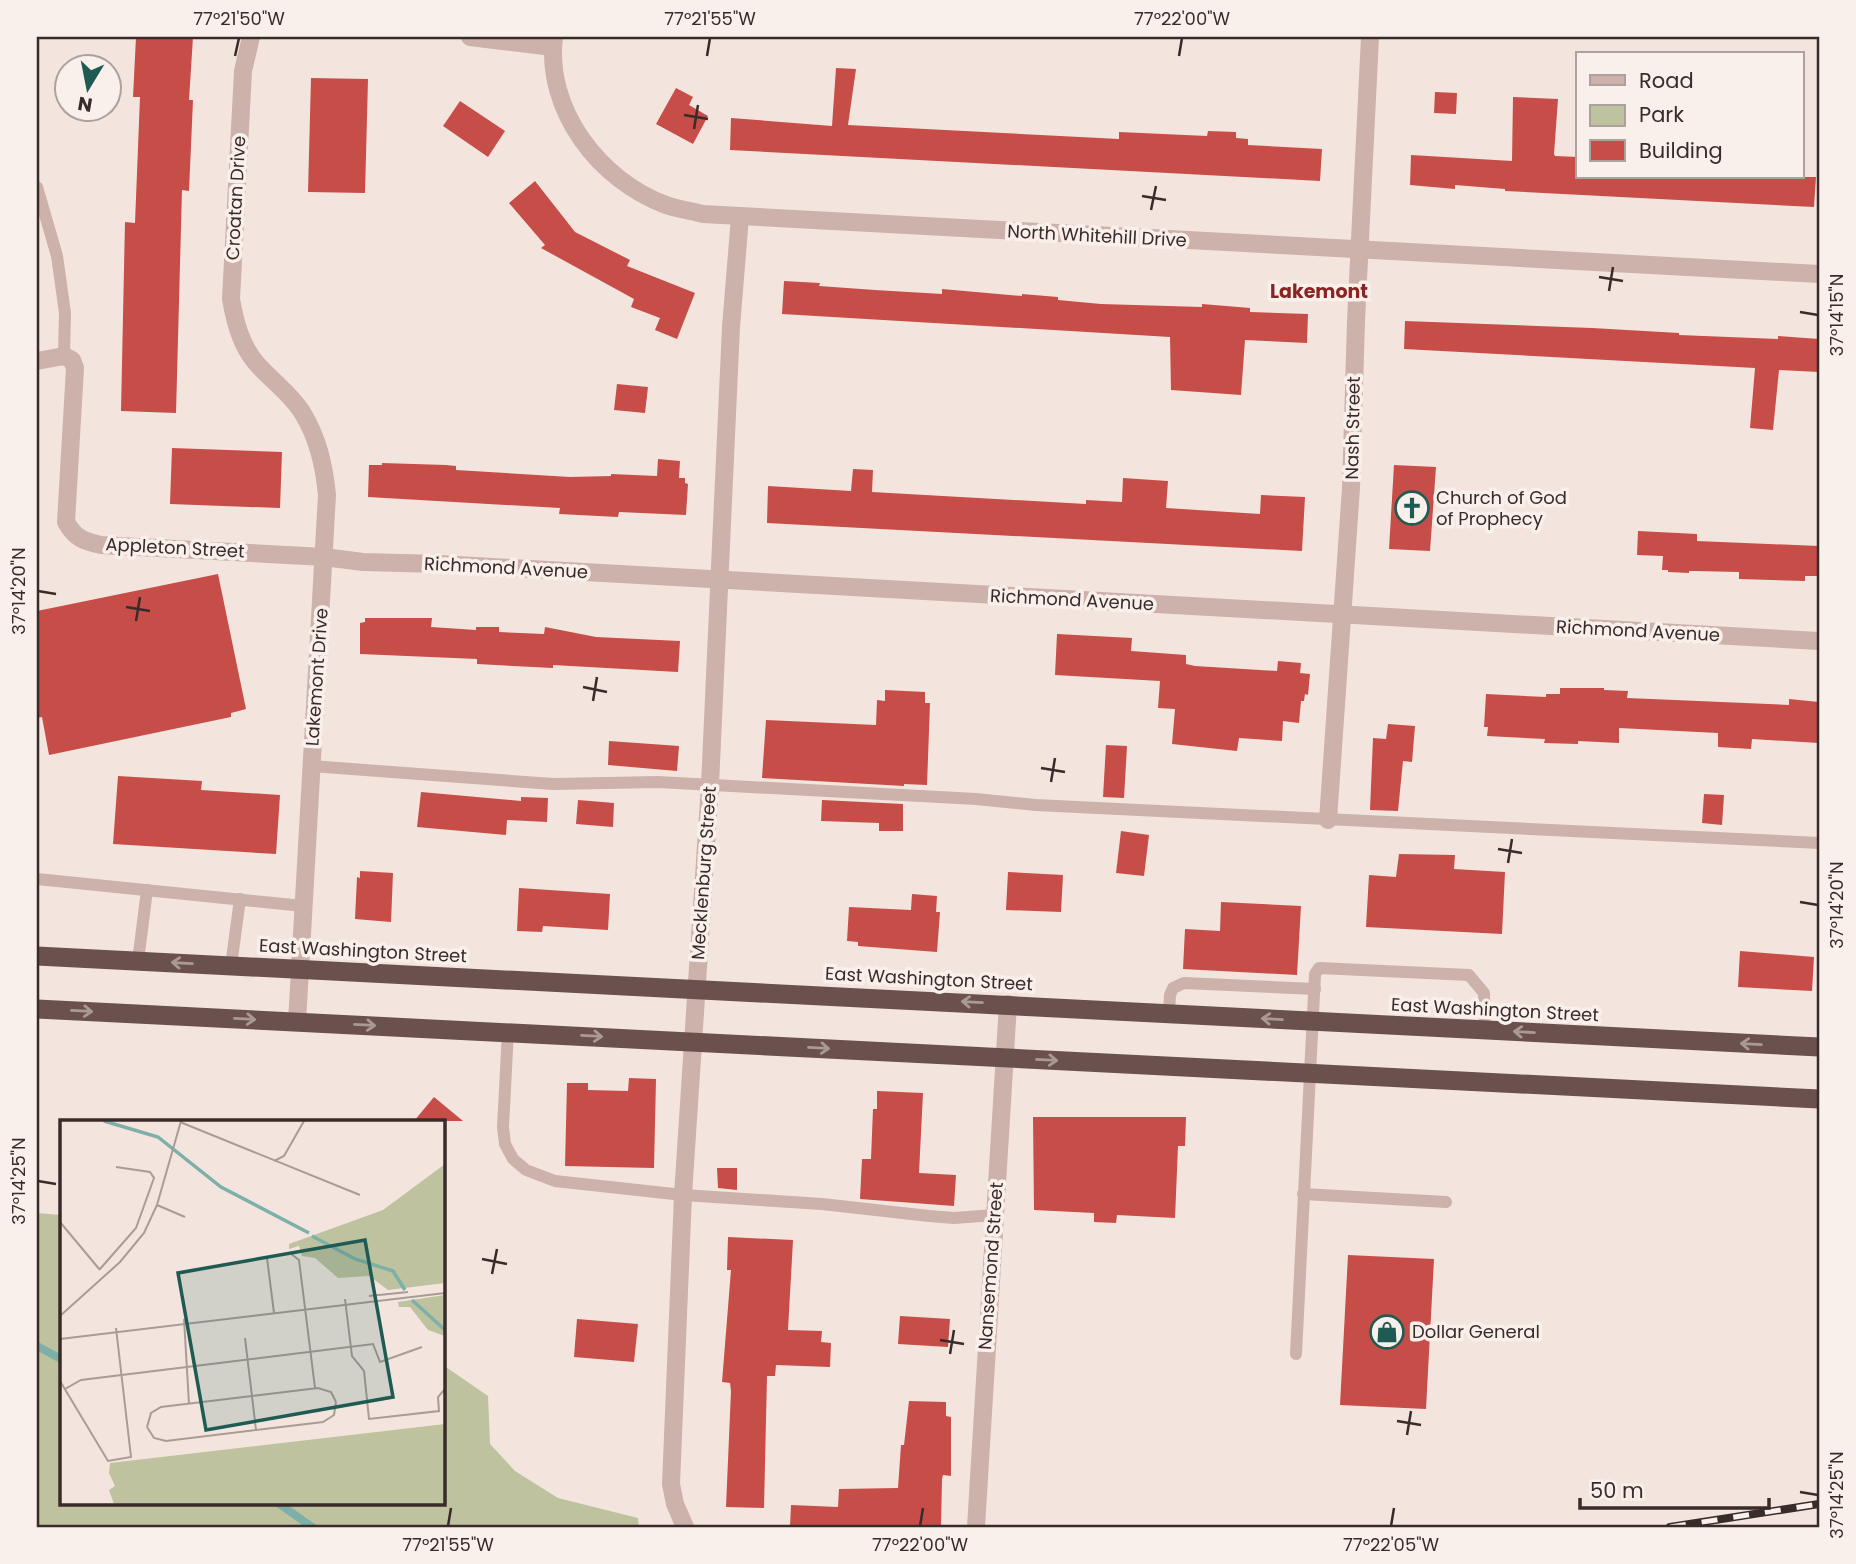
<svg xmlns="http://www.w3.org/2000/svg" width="1856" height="1564" font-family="Poppins,sans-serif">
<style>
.green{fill:#bec29e}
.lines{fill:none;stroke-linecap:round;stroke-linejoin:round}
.stream{stroke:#7db0a8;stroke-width:8}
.building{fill:#c74d49}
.service{stroke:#ccb2aa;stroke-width:12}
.minor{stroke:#ccb2aa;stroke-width:18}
.trunk{stroke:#6a514e;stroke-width:19}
.rail-casing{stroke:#392b2a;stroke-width:8}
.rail{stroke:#faf0eb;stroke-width:5;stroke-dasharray:16;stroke-linecap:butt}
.oneway{stroke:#ab9995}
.ticks{fill:none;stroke:#392b2a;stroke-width:2.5}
.labels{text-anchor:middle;stroke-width:7;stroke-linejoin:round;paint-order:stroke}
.street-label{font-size:18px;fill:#392b2a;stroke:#faf0eb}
.poi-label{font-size:18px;fill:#392b2a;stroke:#faf0eb;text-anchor:start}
.neighbourhood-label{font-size:19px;font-weight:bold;fill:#892422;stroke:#faf0eb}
.inset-river{fill:none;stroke:#7db0a8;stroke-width:3.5}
.inset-road{fill:none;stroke:#a99b96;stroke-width:2}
.view{fill:#1e5b52;fill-opacity:0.15;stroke:#1e5b52;stroke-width:3.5}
.inset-edge{fill:none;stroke:#392b2a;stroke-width:3.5}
.neatline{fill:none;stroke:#392b2a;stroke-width:2.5}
.ticks-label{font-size:18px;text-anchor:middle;fill:#392b2a}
</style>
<rect width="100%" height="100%" fill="#f3e5de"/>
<polygon class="green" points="37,1213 61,1215 61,1503 443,1503 443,1365 488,1396 490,1444 515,1471 558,1498 638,1518 639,1527 37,1527"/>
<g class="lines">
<g class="stream">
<polyline points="37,1346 61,1359"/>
<polyline points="278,1503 312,1527"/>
</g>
</g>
<g class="building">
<polygon points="136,37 193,37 189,100 193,100 189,191 182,190 176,413 121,411 125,222 135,223 140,97 133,97"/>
<polygon points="836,68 856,69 848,125 1119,139 1119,132 1207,136 1208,131 1236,132 1236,138 1248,139 1248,145 1322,149 1320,181 730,150 731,118 832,126"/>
<polygon points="311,78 368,79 365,193 308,192"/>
<polygon points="676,88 693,97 689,105 708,116 693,144 656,124"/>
<polygon points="1435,92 1457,93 1456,114 1434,113"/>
<polygon points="1513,97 1558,99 1554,154 1555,156 1578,157 1578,177 1816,177 1814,207 1505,191 1505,189 1455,185 1455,189 1410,185 1411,155 1512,161"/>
<polygon points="460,101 505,131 488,157 443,126"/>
<polygon points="535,181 575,232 630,260 627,266 695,293 677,339 655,330 660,318 631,307 634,299 541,248 545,245 509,203"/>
<polygon points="784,281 820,283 819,286 875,290 942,294 942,289 1022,296 1022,294 1058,297 1058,300 1101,304 1202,307 1202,304 1250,308 1250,312 1308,314 1307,343 1245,340 1241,395 1171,390 1170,337 782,314"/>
<polygon points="1405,321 1592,328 1679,333 1679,335 1778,339 1778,336 1819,339 1819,372 1779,370 1773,430 1750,428 1755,368 1404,349"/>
<polygon points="617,384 648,387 645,413 614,410"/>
<polygon points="172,448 282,452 280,508 170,504"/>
<polygon points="658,459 680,461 679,478 685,478 685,483 688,484 686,515 619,512 618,517 559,514 560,508 368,497 369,465 382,465 382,463 446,465 456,466 456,470 570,477 611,476 611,474 657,476"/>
<polygon points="1394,465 1436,467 1430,551 1389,549"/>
<polygon points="853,469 873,470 872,492 1086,504 1086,500 1122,502 1123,478 1168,481 1166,508 1260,514 1261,495 1305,497 1302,551 767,523 768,486 851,491"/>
<polygon points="1638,531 1697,534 1697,541 1819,546 1819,576 1805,576 1805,581 1739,579 1739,572 1695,571 1689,571 1689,573 1668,572 1668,570 1662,570 1663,556 1637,555"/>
<polygon points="218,574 246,709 231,713 231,717 49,755 42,717 37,718 37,611"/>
<polygon points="365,618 432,618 431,627 476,630 476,627 499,627 499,632 544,634 545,627 596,637 680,641 678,672 553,665 553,668 477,664 477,659 360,654 360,623 365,622"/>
<polygon points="1057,634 1132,638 1131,651 1186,655 1186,664 1195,666 1277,671 1278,661 1301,663 1300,673 1310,674 1308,695 1305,694 1304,701 1301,701 1299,723 1283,721 1282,741 1239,738 1237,751 1172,744 1175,709 1158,708 1160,681 1055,675"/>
<polygon points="1560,688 1604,688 1604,690 1628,691 1627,698 1675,700 1789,705 1789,699 1819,702 1819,743 1752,739 1751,749 1718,747 1718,733 1619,728 1619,743 1578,741 1578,744 1544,743 1545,739 1487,736 1488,727 1484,727 1486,694 1546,697 1546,694 1560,694"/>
<polygon points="885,690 925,692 925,703 930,703 927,785 904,784 904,786 762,778 766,720 876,725 877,700 885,701"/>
<polygon points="1388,724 1415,726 1412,762 1403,761 1398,811 1370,810 1373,738 1386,739"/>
<polygon points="609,741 679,746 677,771 608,765"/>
<polygon points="1106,745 1127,746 1124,798 1103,797"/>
<polygon points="118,776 202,781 201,790 280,795 276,854 113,844"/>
<polygon points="421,792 521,801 521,797 548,798 547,822 507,820 506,835 417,827"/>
<polygon points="1704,794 1724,795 1722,825 1702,823"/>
<polygon points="578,800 614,803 613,827 576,824"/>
<polygon points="822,800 903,804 903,831 879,831 879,823 821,821"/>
<polygon points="1121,831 1149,835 1144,876 1116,873"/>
<polygon points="1399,854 1455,855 1454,869 1505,872 1502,934 1366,927 1369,875 1396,877"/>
<polygon points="360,871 393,873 391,922 355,919 357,877 360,878"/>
<polygon points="1008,872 1063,875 1061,912 1006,910"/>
<polygon points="519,888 610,894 608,930 543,926 542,932 517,931"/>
<polygon points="912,894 937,896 936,912 940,912 937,952 858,946 858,942 847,941 849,907 911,910"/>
<polygon points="1221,902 1301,906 1297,975 1183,969 1185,929 1220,931"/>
<polygon points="1740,951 1814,957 1812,991 1738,987"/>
<polygon points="629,1078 656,1079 654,1168 565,1166 567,1083 588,1083 588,1090 628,1091"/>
<polygon points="877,1091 923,1093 919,1173 956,1175 954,1206 860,1199 862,1159 871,1159 873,1109 877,1109"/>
<polygon points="434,1097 463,1121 414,1121"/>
<polygon points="1033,1117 1186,1117 1185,1146 1178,1146 1175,1218 1117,1215 1116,1223 1094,1222 1094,1213 1034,1210"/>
<polygon points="717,1168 737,1168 737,1190 718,1188"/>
<polygon points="728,1237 793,1240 788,1330 822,1331 821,1342 831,1343 830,1367 776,1365 775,1376 767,1376 764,1508 726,1507 731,1391 730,1383 722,1382 731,1270 727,1270"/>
<polygon points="1348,1255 1434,1259 1426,1409 1340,1405"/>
<polygon points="900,1316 950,1319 948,1347 898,1344"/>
<polygon points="577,1319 638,1324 634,1362 574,1357"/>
<polygon points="909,1401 946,1402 946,1416 951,1417 951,1476 943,1475 942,1479 941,1527 790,1527 791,1505 838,1507 839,1489 898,1488 901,1445 904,1445"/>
</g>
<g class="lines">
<g class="service">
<polyline points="37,187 57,256 65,313 64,356"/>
<polyline points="311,766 553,784 658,782 976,799 1036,805 1819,843"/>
<polyline points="37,879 303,906"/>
<polyline points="138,961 147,890"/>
<polyline points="231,966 240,899"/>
<polyline points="1169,1013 1170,995 1173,988 1184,983 1315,989"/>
<polyline points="508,1031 503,1127 505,1144 513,1159 526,1170 555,1181 683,1195 822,1204 929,1216 954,1218 995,1215"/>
<polyline points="1303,1194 1446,1202"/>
<polyline points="1296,1354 1315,974 1319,968 1469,975 1484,993 1485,1030"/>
</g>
<g class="minor">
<path d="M 251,37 L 243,71 L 231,299 C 235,322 241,346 257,364 C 272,381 290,393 302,412 C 318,438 324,465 327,495 L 297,1022"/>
<polyline points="470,37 553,47"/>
<path d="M 554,37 C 545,110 599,180 666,205 C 678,209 691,211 703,214 L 1819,274"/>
<path d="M 37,361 L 64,356 L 72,360 L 75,368 L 66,522 C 75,538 83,541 101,545 L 324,557 L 363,562 L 440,564 L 1819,641"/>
<polyline points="1328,820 1351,488 1356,321 1370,37"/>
<polyline points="685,1527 675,1504 671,1484 683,1195 710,785 731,327 740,217"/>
<polyline points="976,1527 1008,1004"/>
</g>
<g class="trunk">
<polyline points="37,956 1819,1047"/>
<polyline points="37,1009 1819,1099"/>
</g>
<defs>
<polyline id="rail" points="1670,1527 1819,1504"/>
</defs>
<use href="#rail" class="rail-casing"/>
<use href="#rail" class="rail"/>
</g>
<defs><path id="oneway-shaft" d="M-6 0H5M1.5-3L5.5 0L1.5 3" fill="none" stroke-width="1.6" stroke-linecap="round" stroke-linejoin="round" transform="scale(1.75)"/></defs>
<g class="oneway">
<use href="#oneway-shaft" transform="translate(182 963) rotate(-177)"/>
<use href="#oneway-shaft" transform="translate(972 1002) rotate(-177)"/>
<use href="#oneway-shaft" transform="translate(82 1011) rotate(3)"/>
<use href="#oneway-shaft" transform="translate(245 1019) rotate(3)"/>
<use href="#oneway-shaft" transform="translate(1272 1019) rotate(-177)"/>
<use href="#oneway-shaft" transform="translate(365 1025) rotate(3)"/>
<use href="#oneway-shaft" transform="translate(1524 1032) rotate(-177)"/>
<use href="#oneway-shaft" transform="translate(592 1036) rotate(3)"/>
<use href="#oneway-shaft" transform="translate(1751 1044) rotate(-177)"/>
<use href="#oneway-shaft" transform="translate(819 1048) rotate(3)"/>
<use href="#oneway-shaft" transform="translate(1047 1060) rotate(3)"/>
</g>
<path class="ticks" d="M 235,56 L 239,38M 707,56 L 710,38M 1179,56 L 1182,38M 684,115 L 708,119M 694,129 L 698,105M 1142,196 L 1166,200M 1151,210 L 1156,186M 1599,277 L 1623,281M 1609,291 L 1613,267M 1800,312 L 1818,315M 38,591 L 56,594M 126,607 L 150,611M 136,621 L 140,597M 583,687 L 607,692M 593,701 L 597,677M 1041,768 L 1065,772M 1051,782 L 1055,758M 1498,849 L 1522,853M 1508,863 L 1512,839M 1800,902 L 1818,905M 38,1181 L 56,1184M 482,1259 L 507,1264M 492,1274 L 497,1249M 940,1340 L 964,1344M 950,1354 L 954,1330M 1397,1421 L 1421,1425M 1407,1435 L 1411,1411M 1800,1492 L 1818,1495M 448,1526 L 451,1508M 920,1526 L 923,1508M 1391,1526 L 1394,1508"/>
<defs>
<symbol id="church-ring" viewBox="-11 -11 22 22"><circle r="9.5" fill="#faf0eb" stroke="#1e5b52" stroke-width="1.5"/><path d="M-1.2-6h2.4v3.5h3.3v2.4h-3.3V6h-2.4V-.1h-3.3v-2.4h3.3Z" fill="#1e5b52"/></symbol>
<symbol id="shop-ring" viewBox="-11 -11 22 22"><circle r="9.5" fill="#faf0eb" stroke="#1e5b52" stroke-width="1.5"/><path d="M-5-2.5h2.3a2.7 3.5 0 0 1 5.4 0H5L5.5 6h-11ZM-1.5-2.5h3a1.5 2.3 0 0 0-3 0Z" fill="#1e5b52"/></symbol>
</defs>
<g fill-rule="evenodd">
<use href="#church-ring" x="1393" y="489" width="38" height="38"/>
<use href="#shop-ring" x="1368" y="1313" width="38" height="38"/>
</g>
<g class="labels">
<g class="street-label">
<text transform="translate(236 198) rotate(-87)" y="6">Croatan Drive</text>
<text transform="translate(1097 236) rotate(3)" y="6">North Whitehill Drive</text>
<text transform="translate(1353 428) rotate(-89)" y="6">Nash Street</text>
<text transform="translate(175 548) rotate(3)" y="6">Appleton Street</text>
<text transform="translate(506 568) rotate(3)" y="6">Richmond Avenue</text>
<text transform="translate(1072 600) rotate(3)" y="6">Richmond Avenue</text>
<text transform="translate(1638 631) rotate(3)" y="6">Richmond Avenue</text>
<text transform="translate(317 677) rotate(-86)" y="6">Lakemont Drive</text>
<text transform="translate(704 873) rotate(-86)" y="6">Mecklenburg Street</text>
<text transform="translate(363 951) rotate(3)" y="6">East Washington Street</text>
<text transform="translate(929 979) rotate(3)" y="6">East Washington Street</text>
<text transform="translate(1495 1010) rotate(3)" y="6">East Washington Street</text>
<text transform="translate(991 1266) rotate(-86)" y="6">Nansemond Street</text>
</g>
<g class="poi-label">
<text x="1436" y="504">Church of God<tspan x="1436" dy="21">of Prophecy</tspan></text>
<text x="1412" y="1338">Dollar General</text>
</g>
<g class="neighbourhood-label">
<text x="1319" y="298">Lakemont</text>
</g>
</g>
<g transform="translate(60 1120)">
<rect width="385" height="385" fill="#f3e5de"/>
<path d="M 385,44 L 385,163 L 328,170 L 309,156 L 278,158 L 255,138 L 242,136 L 239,126 L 229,129 L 229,124 L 323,90 ZM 385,175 L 385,216 L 368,210 L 350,187 L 339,187 L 338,182 ZM 385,304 L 385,384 L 54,384 L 49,370 L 55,366 L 49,353 L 50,343 Z" fill="#bec29e"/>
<path class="inset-river" d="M 44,1 L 98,17 L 161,67 L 249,113M 252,116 L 295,139 L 333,151 L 345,170M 352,180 L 385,210"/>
<path class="inset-road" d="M 120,2 L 300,75M 214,41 L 224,36 L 244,1M 97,85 L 125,97M 0,102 L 40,150M 230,133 L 239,140 L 255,268M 207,138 L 214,193M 40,149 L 76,108 L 94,58 L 90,52 L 56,47M 309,176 L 348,172M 285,179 L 292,236 L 304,251 L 309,299 L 379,291 L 378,277 L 385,269M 0,196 L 60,142 L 84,113 L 97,85 L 121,1M 124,199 L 129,284M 185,218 L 196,310M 0,219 L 385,173M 0,261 L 48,341 L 71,337 L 56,208M 5,269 L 21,260 L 313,224 L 320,242 L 362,227M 87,307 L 91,293 L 101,287 L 258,268 L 271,272 L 276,282M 87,307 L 94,318 L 106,321 L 263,302 L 274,295 L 276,282"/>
<path class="view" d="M 305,120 L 333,277 L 146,310 L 118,153 Z"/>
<rect width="385" height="385" class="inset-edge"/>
</g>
<rect width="1856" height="1564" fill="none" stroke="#faf0eb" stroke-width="77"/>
<rect x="1576" y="52" width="228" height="126" fill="#faf0eb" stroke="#ada19e" stroke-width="2"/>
<rect x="1590" y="75" width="35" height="10" fill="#ccb2aa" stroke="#ada19e" stroke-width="2"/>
<text x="1639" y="88" font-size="21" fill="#392b2a">Road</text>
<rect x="1590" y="105" width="35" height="21" fill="#bec29e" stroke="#ada19e" stroke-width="2"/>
<text x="1639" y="122" font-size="21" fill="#392b2a">Park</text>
<rect x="1590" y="140" width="35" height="21" fill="#c74d49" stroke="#ada19e" stroke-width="2"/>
<text x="1639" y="158" font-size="21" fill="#392b2a">Building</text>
<g transform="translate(88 88) rotate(190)"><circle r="33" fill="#faf0eb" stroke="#ada19e" stroke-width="2"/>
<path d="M0-5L12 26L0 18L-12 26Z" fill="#1e5b52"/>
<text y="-10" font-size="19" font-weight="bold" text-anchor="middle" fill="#392b2a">N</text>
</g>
<path d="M1580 1498v10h189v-10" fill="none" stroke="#392b2a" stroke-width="3.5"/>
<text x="1590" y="1498" font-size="21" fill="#392b2a" stroke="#faf0eb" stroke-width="5" paint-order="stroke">50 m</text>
<rect x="38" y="38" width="1780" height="1488" class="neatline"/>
<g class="ticks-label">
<text x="239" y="25">77°21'50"W</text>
<text x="710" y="25">77°21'55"W</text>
<text x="1182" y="25">77°22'00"W</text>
<text transform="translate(1837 315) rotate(-90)" y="6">37°14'15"N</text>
<text transform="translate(19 591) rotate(-90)" y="6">37°14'20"N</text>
<text transform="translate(1837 905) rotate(-90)" y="6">37°14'20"N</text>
<text transform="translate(19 1181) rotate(-90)" y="6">37°14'25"N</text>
<text transform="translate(1837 1495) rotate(-90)" y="6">37°14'25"N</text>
<text x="448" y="1551">77°21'55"W</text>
<text x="920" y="1551">77°22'00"W</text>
<text x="1391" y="1551">77°22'05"W</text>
</g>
</svg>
